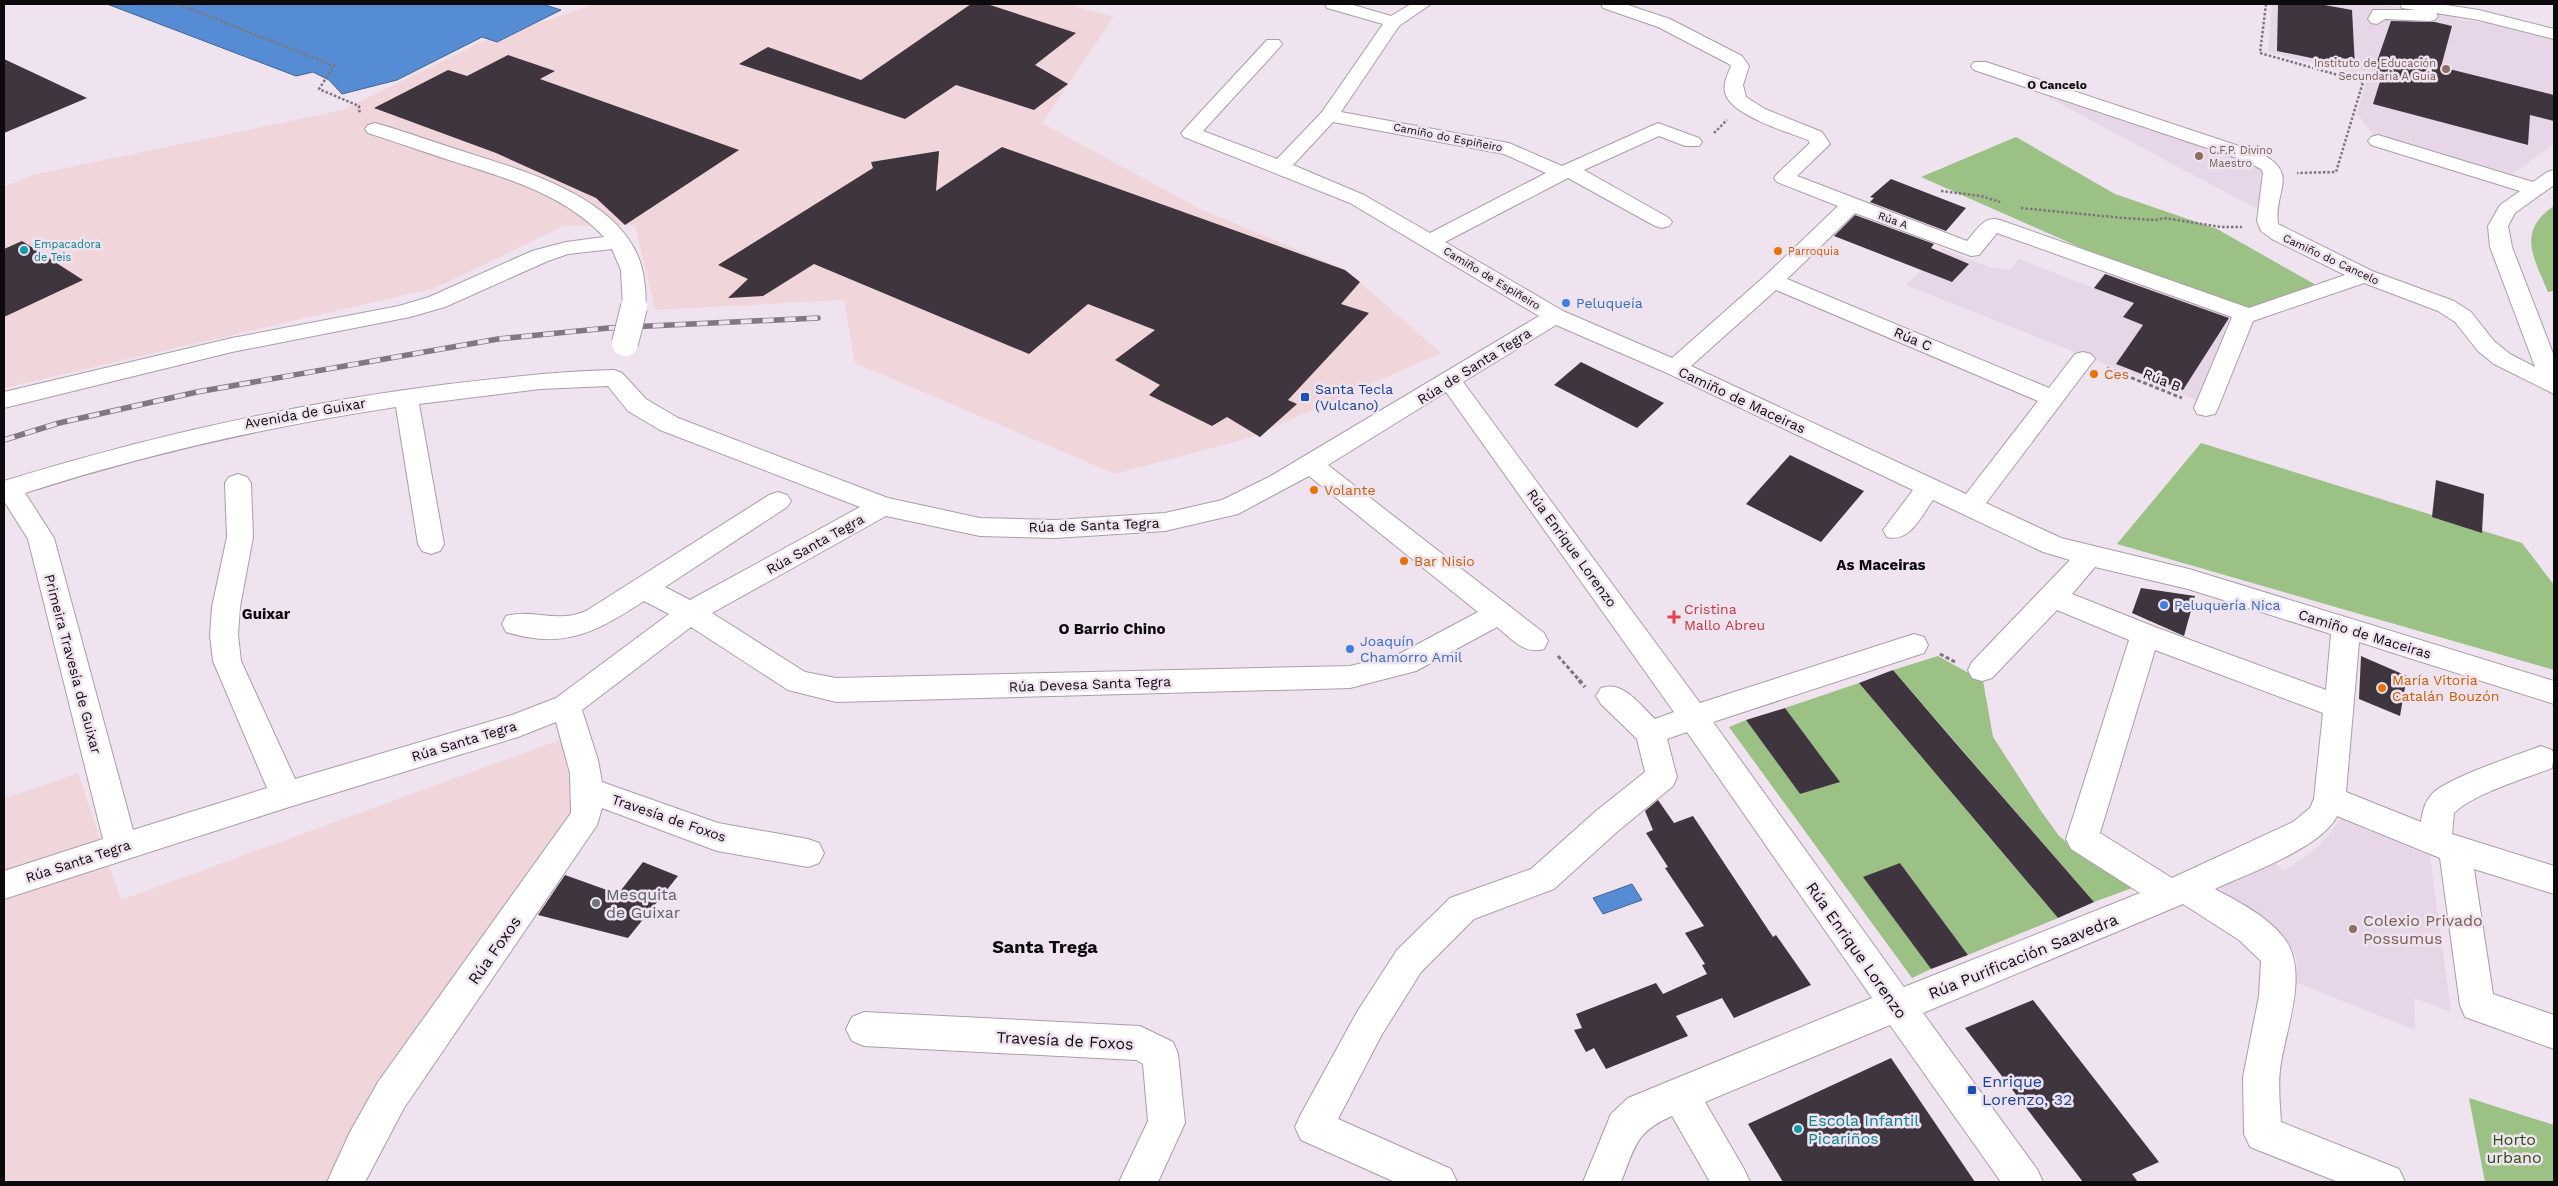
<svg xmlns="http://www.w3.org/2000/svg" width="2558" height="1186" font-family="'Work Sans',sans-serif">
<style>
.built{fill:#e7d6e8}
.industrial{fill:#f0d6da}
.green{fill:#9cc185}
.water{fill:#568cd3;stroke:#406598}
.building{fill:#3e353e}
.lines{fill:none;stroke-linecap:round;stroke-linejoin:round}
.minor-casing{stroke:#a89ea9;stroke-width:2}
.path-far2{stroke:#7e767e;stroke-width:2.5;stroke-dasharray:2.5 2;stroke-linecap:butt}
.path-far1{stroke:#7e767e;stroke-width:3;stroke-dasharray:4 2.5;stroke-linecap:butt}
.path{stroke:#7e767e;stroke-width:4;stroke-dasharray:4.5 3;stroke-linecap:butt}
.minor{fill:#fff;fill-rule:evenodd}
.rail-casing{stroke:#807880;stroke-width:5.5}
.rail{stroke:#efe3ef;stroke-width:4;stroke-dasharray:11;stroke-linecap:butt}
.minor-bridge-casing{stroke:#a89ea9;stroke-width:28;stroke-linecap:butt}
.minor-bridge{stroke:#fff;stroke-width:26}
.education-dot{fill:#8d6e63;stroke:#efe3ef;stroke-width:2}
.culture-dot{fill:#0f9aa8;stroke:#efe3ef;stroke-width:2}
.food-dot{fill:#e8710a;stroke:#efe3ef;stroke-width:2}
.shop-dot{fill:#3f7fe0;stroke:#efe3ef;stroke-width:2}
.transit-dot{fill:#1a4fb4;stroke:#efe3ef;stroke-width:2}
.health-dot{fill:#e0444e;stroke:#efe3ef;stroke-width:2}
.worship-dot{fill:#6b7280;stroke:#efe3ef;stroke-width:2}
.labels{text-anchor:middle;stroke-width:5;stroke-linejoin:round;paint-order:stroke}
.far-education-label{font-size:11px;fill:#785e54;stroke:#efe3ef;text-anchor:end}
.far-street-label{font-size:11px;fill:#0d0a0e;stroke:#efe3ef}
.far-culture-label{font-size:11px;fill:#0d838f;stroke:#efe3ef;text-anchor:start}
.far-food-label{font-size:11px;fill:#c56008;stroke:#efe3ef;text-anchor:start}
.far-neighbourhood-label{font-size:12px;font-weight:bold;fill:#0d0a0e;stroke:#efe3ef}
.shop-label{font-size:14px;fill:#366cbe;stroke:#efe3ef;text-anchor:start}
.street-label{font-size:14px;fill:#0d0a0e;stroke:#efe3ef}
.food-label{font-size:14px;fill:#c56008;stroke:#efe3ef;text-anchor:start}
.transit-label{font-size:14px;fill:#164399;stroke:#efe3ef;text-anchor:start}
.health-label{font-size:14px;fill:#be3a42;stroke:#efe3ef;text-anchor:start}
.neighbourhood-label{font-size:15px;font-weight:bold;fill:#0d0a0e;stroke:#efe3ef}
.near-worship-label{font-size:16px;fill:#5b616d;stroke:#efe3ef;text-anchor:start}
.near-education-label{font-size:16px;fill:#785e54;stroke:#efe3ef;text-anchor:start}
.near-street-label{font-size:16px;fill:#0d0a0e;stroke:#efe3ef}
.near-transit-label{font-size:16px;fill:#164399;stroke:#efe3ef;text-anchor:start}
.near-culture-label{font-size:16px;fill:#0d838f;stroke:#efe3ef;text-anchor:start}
.near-park-label{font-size:16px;fill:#2d4c13;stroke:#efe3ef}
.near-neighbourhood-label{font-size:18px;font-weight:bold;fill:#0d0a0e;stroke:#efe3ef}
</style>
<rect width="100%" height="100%" fill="#efe3ef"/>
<g class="built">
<polygon points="2272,4 2374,4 2455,15 2458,20 2486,23 2554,40 2554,144 2513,174 2373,135 2357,113 2367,77 2268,52"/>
<polygon points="2046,92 2256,162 2267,175 2263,203 2255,208 2042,94"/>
<polygon points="1942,249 1992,268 2010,270 2019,259 2093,288 2109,268 2231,314 2196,400 1906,285"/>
<polygon points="2341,819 2430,856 2451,1012 2414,998 2415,1030 2295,982 2297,958 2213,882 2270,859 2284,871 2319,846"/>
</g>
<g class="industrial">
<polygon points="595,4 1067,4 1114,17 1042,123 1200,209 1346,270 1441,353 1249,438 1115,474 855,363 844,300 655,310 635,225 564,226 435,288 4,388 4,187 32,175 343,110 479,43"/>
<polygon points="562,739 583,813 492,928 335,1182 4,1182 4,799 78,773 121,900"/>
</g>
<g class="green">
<polygon points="2016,137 2115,194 2217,229 2316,285 2231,314 1921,177"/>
<path d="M 2554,206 L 2554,291 L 2548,292 C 2534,258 2516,231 2554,206 Z"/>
<polygon points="2201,443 2522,543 2554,585 2554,670 2117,544"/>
<polygon points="1938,656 1983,681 1993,737 2041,811 2059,836 2098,867 2132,888 2094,902 1893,670"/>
<polygon points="1859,683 2058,918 1968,955 1900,863 1864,878 1931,969 1912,978 1729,727 1746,720 1800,794 1839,782 1785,708"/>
<polygon points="2469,1098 2554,1125 2554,1182 2485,1182"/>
</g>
<g class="water">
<polygon points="107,4 542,4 561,10 497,42 482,37 397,80 342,94 329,80 313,72 296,76"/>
<polygon points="1632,884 1642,900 1603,914 1593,898"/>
</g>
<g class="building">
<polygon points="971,4 987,4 1076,33 1035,65 1068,84 1034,110 956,85 905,119 739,64 768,47 861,80"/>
<polygon points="2278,4 2319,4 2352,10 2355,67 2277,51"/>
<polygon points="2391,21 2435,22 2452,26 2441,67 2554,95 2554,121 2530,115 2528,145 2373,104 2383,72 2374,70"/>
<polygon points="508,55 555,71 540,79 739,150 625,225 596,198 496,153 374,108 448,70 467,76"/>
<polygon points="4,59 87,98 4,133"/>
<polygon points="1002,147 1345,270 1360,282 1341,304 1369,313 1288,400 1297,404 1260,437 1227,417 1212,426 1149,395 1160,385 1115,360 1155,330 1088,304 1029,354 814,264 763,296 728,298 748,279 718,265 873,168 871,162 939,151 936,191"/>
<polygon points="1891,179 1966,208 1946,231 1870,202 1874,198 1870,197"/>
<polygon points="1855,215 1934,244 1931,248 1969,264 1952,282 1834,236"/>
<polygon points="22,241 83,280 4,317 4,249"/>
<polygon points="2105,274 2229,318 2183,390 2116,364 2143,325 2123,317 2134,303 2094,288"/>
<polygon points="1581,362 1664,403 1637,428 1554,385"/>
<polygon points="1790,455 1864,491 1821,542 1746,504"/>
<polygon points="2436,480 2484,494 2482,533 2432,517"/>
<polygon points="2141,588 2195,596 2184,636 2132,613"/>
<polygon points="2361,656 2407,676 2400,716 2359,699"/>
<polygon points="1893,670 1953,740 2094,902 2058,918 1859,683"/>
<polygon points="1785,708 1840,782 1800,794 1746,720"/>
<polygon points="1658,800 1674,823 1693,816 1773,937 1776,935 1811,985 1734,1018 1722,998 1676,1016 1688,1036 1606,1069 1594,1048 1586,1052 1574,1030 1582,1028 1576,1014 1656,983 1663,994 1707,974 1702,965 1705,964 1685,933 1704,926 1665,868 1668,867 1646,833 1653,830 1645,811"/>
<polygon points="643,862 678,876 628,938 538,915 565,875 618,894"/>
<polygon points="1900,863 1968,955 1931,969 1863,877"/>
<polygon points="2033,1000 2159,1162 2132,1174 2138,1182 2083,1182 1965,1028"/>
<polygon points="1891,1058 1975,1182 1783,1182 1748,1124"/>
</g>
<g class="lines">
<defs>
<g id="minor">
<path d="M 1325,4 L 1350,4 L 1391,16 L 1411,4 L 1431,4 L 1399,26 L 1341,112 L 1509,143 L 1562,166 L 1658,123 L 1699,138 L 1702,142 L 1699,146 L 1685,146 L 1659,136 L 1584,170 L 1669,218 L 1672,222 L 1669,226 L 1662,228 L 1655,226 L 1568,178 L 1445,242 L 1563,311 L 1672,358 L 1765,276 L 1838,206 L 1777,182 L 1774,178 L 1777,174 L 1810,143 L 1808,140 C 1788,132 1729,115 1725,92 C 1723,83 1728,74 1731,66 L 1729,64 L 1658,27 L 1603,8 L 1601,4 L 1625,4 L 1670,19 L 1742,56 L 1749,66 L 1743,85 L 1746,97 L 1765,109 L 1822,132 L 1830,144 L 1797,176 L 1967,241 C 1977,230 1984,215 2000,220 L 2249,308 L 2345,275 L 2272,239 L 2261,231 L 2257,221 L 2263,173 L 2261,169 L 2246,161 L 1974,70 L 1971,66 L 1974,62 L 1986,62 L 2260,153 C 2301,174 2273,191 2278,224 L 2372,271 L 2454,301 L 2471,312 L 2494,341 L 2510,354 L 2535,367 L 2490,247 L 2488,226 L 2500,205 L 2520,191 L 2371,145 L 2368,141 L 2371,137 L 2378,135 L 2533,182 L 2547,172 L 2554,170 L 2554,185 L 2515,213 L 2508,226 L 2512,247 L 2554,356 L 2554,394 L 2494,364 L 2478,351 L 2455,322 L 2438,311 L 2364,283 L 2253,321 L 2218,408 L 2215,414 L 2206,416 L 2197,414 L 2194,408 L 2232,317 L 1997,233 L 1979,255 L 1971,256 L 1855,213 L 1787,279 L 2049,388 L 2075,354 L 2083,352 L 2091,354 L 2095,359 L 2091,364 L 1986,503 L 2061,538 L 2189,569 L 2554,681 L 2554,704 L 2359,642 L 2346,792 L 2421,822 C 2422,813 2425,801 2432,794 C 2445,779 2519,754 2541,746 L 2552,750 L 2554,755 L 2552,768 C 2526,778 2473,794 2454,813 L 2452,834 L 2554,866 L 2554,894 L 2474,869 L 2493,994 L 2554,1015 L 2554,1049 L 2465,1017 L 2460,1005 L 2440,858 L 2337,816 C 2321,848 2249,873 2215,889 C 2239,902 2267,916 2284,938 C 2310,972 2285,1030 2280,1069 C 2278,1086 2280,1105 2281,1122 L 2399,1169 L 2405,1182 L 2338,1182 L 2250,1147 L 2244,1134 L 2243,1077 L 2259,996 L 2261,961 L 2239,940 L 2183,904 L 1923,1013 L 2037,1169 L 2043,1182 L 2001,1182 L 1890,1025 L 1705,1102 L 1744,1169 L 1750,1182 L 1710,1182 L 1672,1116 C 1635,1132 1635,1147 1621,1182 L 1583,1182 L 1611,1114 L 1628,1098 L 1872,998 L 1687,732 L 1667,739 L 1677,777 L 1673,786 L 1618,831 L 1554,889 L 1474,919 L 1421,972 L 1381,1036 L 1338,1119 L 1451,1169 L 1457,1182 L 1395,1182 L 1301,1140 L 1295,1127 L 1301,1114 L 1357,1012 L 1397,950 L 1450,898 L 1531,869 L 1596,811 L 1645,772 L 1637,739 L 1601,704 L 1596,696 L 1601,688 C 1623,680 1639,704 1655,719 L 1674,712 L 1446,392 L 1328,465 L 1544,633 L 1548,641 L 1544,649 C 1524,655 1512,639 1497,627 L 1416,671 L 1350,688 L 836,702 L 788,690 L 691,627 L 582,710 L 598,760 L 602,782 L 718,823 L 808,839 L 819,843 L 824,853 L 819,863 L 808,867 L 717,851 L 602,808 L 597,825 L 404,1108 L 365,1182 L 327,1182 L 350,1132 L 378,1082 L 571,813 L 570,773 L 556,722 L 518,737 L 286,808 L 4,899 L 4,871 L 103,839 L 28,539 L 4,501 L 4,481 C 149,436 298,403 449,384 C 504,378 559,371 614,370 L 622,373 L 646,399 L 678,418 L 888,498 L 980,518 L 1055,520 L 1165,513 L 1222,500 L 1269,477 L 1539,316 L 1350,203 L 1184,137 L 1181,133 L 1267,40 L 1279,40 L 1282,44 L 1279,48 L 1203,131 L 1277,159 L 1322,112 L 1383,24 L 1327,8 ZM 1333,122 L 1504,154 L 1546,173 L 1430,233 L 1364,195 L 1293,165 ZM 1776,290 L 2038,401 L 1966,494 L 1691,366 ZM 1556,325 L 1667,373 L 1913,490 L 1883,530 L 1887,537 C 1910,543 1921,516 1933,500 L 2043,552 L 2070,560 L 1972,662 L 1968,670 L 1972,678 L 1982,681 L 1992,678 L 2057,610 L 2129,640 L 2066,839 L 2071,849 L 2140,893 L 1904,987 L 1713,722 L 1924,653 L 1928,645 L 1924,637 L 1914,634 L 1700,703 L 1463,382 ZM 608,386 L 628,411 L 660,430 L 860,507 L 690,600 L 665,587 L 787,507 L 791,501 L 787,495 L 778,492 L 769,495 L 586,611 C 556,624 533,608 506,616 L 502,624 L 506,632 C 565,650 596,632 644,601 L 669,614 L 556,698 L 512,715 L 295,779 L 241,661 L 238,635 L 240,607 L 253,537 L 251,483 L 247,477 L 238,474 L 229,477 L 225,483 L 227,537 L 212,607 L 210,635 L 213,661 L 267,788 L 133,830 L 54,538 L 25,493 C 146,454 270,426 396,407 L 418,544 L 422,551 L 431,554 L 440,551 L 444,544 L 419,404 L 540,389 ZM 1309,476 L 1478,612 L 1399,654 L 1350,666 L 836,678 L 805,672 L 712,613 L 886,516 L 980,536 L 1055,538 L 1165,531 L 1238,514 ZM 2095,567 L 2188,589 L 2331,634 L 2326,690 L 2155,627 L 2072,594 ZM 2155,650 L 2323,713 L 2314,799 L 2310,808 L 2293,822 L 2172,878 L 2100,833 Z"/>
<polygon points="2400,4 2439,4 2479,10 2554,29 2554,39 2479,20 2436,13 2438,16 2435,20 2429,21 2385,19 2377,24 2371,23 2368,19 2373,10 2416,10 2402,8"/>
<path d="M 375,123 C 404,131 433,142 462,151 C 524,171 634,200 644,279 C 645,289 648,303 642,312 L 634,314 L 626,312 L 623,307 L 621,270 L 612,249 L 568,254 L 548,261 L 445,307 L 410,317 L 232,352 L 4,408 L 4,392 L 232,338 L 399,306 L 429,297 L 532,251 L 566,242 L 604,237 C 564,194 506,178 452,161 C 424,152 396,142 368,133 L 365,129 L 368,125 Z"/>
<polygon points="864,1012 1140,1026 1173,1042 1178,1054 1185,1123 1158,1182 1119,1182 1148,1121 1143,1064 1136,1060 864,1046 852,1041 846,1029 852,1017"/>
</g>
</defs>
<use href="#minor" class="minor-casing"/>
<g class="path-far2">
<polyline points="178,4 334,66 319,89 359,106 359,111 362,112"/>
<polyline points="2266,4 2260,53 2363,82 2336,172 2297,173"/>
<polyline points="1714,133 1727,120"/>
<polyline points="1941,191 1981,196 2000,202"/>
<polyline points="2021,208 2123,218 2156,220 2164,218 2221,227 2242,227"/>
</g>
<g class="path-far1">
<polyline points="2107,368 2182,398"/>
<polyline points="1940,654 1955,662"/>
<polyline points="1558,656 1580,681"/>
</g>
<polyline class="path" points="1579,680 1585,687"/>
<use href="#minor" class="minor"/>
<defs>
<polyline id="rail" points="4,440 59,423 197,392 498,339 608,328 818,318"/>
</defs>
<use href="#rail" class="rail-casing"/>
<use href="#rail" class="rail"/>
<defs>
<polyline id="minor-bridge" points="625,343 634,307"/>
</defs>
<use href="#minor-bridge" class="minor-bridge-casing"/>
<use href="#minor-bridge" class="minor-bridge"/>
</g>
<g class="education-dot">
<circle cx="2446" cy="69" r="5"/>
<circle cx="2199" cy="156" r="5"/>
<circle cx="2353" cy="929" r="5"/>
</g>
<g class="culture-dot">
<circle cx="24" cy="250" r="5"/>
<circle cx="1798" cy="1129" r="5"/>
</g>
<g class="food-dot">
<circle cx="1778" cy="251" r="5"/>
<circle cx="2094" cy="374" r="5"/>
<circle cx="1314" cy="490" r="5"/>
<circle cx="1404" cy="561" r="5"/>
<circle cx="2382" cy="688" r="5"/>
</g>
<g class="shop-dot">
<circle cx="1566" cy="303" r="5"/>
<circle cx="2164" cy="605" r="5"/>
<circle cx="1350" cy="649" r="5"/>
</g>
<g class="transit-dot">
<rect x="1300" y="392" width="10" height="10" rx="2.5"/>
<rect x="1967" y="1085" width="10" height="10" rx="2.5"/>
</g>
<path class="health-dot" d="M1671.5 609.5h5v5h5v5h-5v5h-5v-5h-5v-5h5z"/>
<circle class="worship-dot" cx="596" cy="903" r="5"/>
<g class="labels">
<g class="far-education-label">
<text x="2436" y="67">Instituto de Educación<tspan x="2436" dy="13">Secundaria A Guía</tspan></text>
<text x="2209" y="154" text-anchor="start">C.F.P. Divino<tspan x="2209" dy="13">Maestro</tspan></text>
</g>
<g class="far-street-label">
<text transform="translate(1448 137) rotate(11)" y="4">Camiño do Espiñeiro</text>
<text transform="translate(1893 220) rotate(20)" y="4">Rúa A</text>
<text transform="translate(2331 259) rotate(25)" y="4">Camiño do Cancelo</text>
<text transform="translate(1492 278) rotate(31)" y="4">Camiño de Espiñeiro</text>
</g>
<g class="far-culture-label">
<text x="34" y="248">Empacadora<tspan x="34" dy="13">de Teis</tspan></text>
</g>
<g class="far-food-label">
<text x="1788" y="255">Parroquia</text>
</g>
<g class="far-neighbourhood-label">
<text x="2057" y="89">O Cancelo</text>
</g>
<g class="shop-label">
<text x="1576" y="308">Peluqueía</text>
<text x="2174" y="610">Peluquería Nica</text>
<text x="1360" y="646">Joaquín<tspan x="1360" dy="16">Chamorro Amil</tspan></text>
</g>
<g class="street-label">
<text transform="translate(1913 339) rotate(23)" y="5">Rúa C</text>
<text transform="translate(1474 366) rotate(-32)" y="5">Rúa de Santa Tegra</text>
<text transform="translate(2162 380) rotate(22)" y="5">Rúa B</text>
<text transform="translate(1742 400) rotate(25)" y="5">Camiño de Maceiras</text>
<text transform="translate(305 413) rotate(-10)" y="5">Avenida de Guixar</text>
<text transform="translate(1094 525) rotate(-2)" y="5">Rúa de Santa Tegra</text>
<text transform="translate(815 544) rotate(-29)" y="5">Rúa Santa Tegra</text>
<text transform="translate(1572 548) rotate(54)" y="5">Rúa Enrique Lorenzo</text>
<text transform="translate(2365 634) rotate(17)" y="5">Camiño de Maceiras</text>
<text transform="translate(73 664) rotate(75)" y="5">Primeira Travesía de Guixar</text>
<text transform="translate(1090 684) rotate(-2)" y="5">Rúa Devesa Santa Tegra</text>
<text transform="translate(464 741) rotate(-17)" y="5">Rúa Santa Tegra</text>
<text transform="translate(669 818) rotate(19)" y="5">Travesía de Foxos</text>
<text transform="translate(78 861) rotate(-18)" y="5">Rúa Santa Tegra</text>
</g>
<g class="food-label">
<text x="2104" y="379">Ces</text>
<text x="1324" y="495">Volante</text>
<text x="1414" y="566">Bar Nisio</text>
<text x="2392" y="685">María Vitoria<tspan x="2392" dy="16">Catalán Bouzón</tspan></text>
</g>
<g class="transit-label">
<text x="1315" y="394">Santa Tecla<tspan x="1315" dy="16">(Vulcano)</tspan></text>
</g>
<g class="health-label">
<text x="1684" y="614">Cristina<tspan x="1684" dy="16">Mallo Abreu</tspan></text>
</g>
<g class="neighbourhood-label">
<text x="1881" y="570">As Maceiras</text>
<text x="266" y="619">Guixar</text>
<text x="1112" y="634">O Barrio Chino</text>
</g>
<g class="near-worship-label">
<text x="606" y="900">Mesquita<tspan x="606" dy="18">de Guixar</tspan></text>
</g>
<g class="near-education-label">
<text x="2363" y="926">Colexio Privado<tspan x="2363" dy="18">Possumus</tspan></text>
</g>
<g class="near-street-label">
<text transform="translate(494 950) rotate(-55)" y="6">Rúa Foxos</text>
<text transform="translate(1857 950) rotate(55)" y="6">Rúa Enrique Lorenzo</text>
<text transform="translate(2023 956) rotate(-22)" y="6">Rúa Purificación Saavedra</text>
<text transform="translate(1065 1040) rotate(3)" y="6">Travesía de Foxos</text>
</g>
<g class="near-transit-label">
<text x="1982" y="1087">Enrique<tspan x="1982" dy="18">Lorenzo, 32</tspan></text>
</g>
<g class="near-culture-label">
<text x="1808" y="1126">Escola Infantil<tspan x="1808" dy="18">Picariños</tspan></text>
</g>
<g class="near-park-label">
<text x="2514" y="1145">Horto<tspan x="2514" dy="18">urbano</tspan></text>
</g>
<g class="near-neighbourhood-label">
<text x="1045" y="953">Santa Trega</text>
</g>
</g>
<rect width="2558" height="1186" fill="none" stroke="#0d0a0e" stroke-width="10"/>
</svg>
